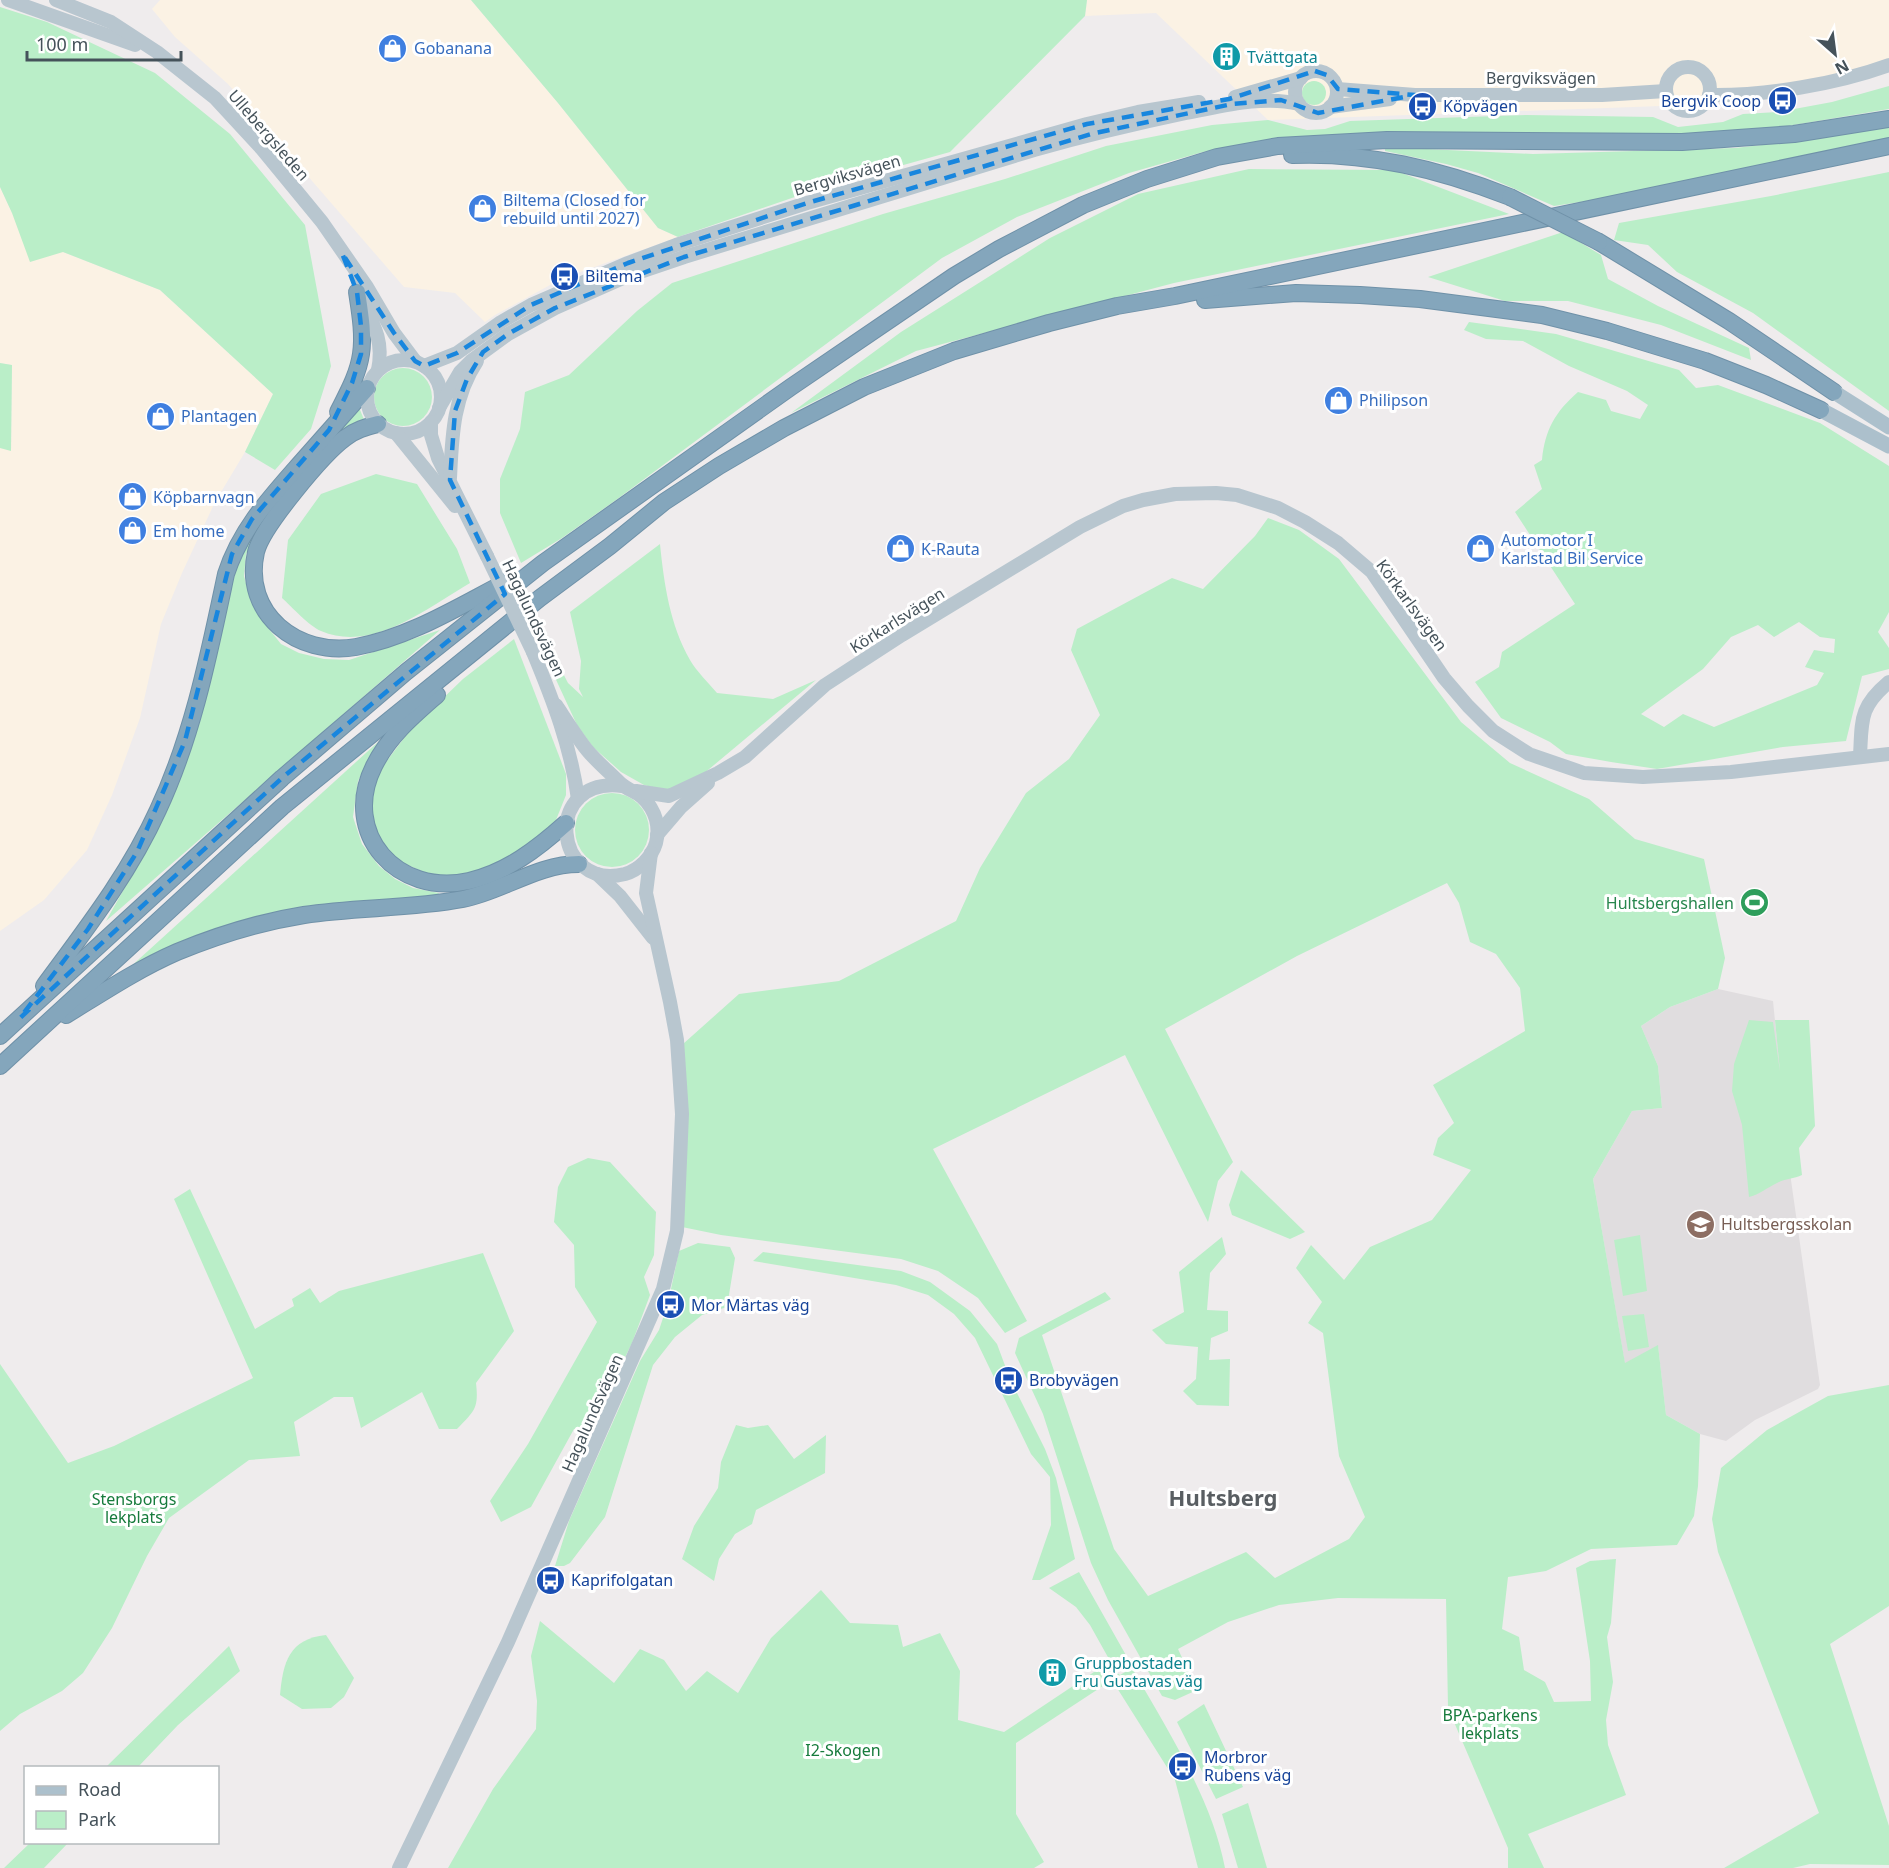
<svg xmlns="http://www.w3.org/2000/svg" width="1889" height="1868" font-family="'Noto Sans',sans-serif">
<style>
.commercial{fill:#fbf2e4}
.education{fill:#e0dddf}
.green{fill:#baeec8;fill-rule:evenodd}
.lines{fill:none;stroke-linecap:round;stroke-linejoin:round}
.highway-casing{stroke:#6f91a8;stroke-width:18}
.secondary{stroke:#b8c6cf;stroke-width:14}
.primary{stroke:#acc0cc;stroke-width:15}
.highway{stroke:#84a6bc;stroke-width:16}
.highway-bridge-casing{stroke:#6f91a8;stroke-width:18;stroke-linecap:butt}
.secondary-bridge{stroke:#b8c6cf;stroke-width:14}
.highway-bridge{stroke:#84a6bc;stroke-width:16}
.marked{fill:none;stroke:#1886de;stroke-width:4.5;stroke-dasharray:12 8;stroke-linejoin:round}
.labels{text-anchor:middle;stroke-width:6;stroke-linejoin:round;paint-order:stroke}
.shop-label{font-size:16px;fill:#366cbe;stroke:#fff;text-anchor:start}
.culture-label{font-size:16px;fill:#0d838f;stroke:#fff;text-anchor:start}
.street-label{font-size:16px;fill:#45525a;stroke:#fff}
.transit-label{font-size:16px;fill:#164399;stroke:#fff;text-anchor:start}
.leisure-label{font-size:16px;fill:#27864d;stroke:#fff;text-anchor:end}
.education-label{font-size:16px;fill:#785e54;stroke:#fff;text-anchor:start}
.park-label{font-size:16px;fill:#167b3c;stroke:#fff}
.district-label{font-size:22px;font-weight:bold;fill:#595e62;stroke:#fff}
</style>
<rect width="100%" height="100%" fill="#efeced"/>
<g class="commercial">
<polygon points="160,0 471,0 558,103 658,228 678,237 561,279 495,315 485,322 455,293 404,287 228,84 175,37 152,9"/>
<polygon points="1087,0 1889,0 1889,66 1846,80 1661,106 1268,120 1156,13 1085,16"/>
<polygon points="0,187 12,213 63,252 160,290 273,394 245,452 215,502 182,573 161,624 140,718 112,795 87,850 44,900 0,931 0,448 11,450 12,365 0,363"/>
</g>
<polygon class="education" points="1718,989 1773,1001 1791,1180 1820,1385 1818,1389 1755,1420 1726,1441 1700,1434 1666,1415 1658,1346 1625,1364 1593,1179 1632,1111 1662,1108 1658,1066 1641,1026 1670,1007"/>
<g class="green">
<polygon points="471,0 1087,0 1085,16 950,152 821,188 678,237 658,228 558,103"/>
<polygon points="0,7 47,22 155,73 230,134 305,225 331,366 311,429 275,470 245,452 273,394 160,290 63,252 30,262 12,213 0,187"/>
<circle cx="1314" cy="93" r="12"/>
<polygon points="1889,86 1889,109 1782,127 1734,131 1628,136 1246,145 1203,152 1129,173 1017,217 942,258 616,500 562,538 521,563 500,513 500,479 520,429 525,392 569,375 637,311 672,283 883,214 1005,179 1106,146 1212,125 1268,120 1307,130 1325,129 1350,121 1527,115 1653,117 1678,127 1723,122 1743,114 1778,112 1832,102"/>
<polygon points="1889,126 1889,140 1626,195 1554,206 1478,173 1446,164 1385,151 1385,147 1533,154 1735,148 1788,142"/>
<polygon points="1249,169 1394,170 1509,214 1174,283 916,351 791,413 901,332 1050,238 1138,194"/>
<polygon points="1889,172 1889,411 1753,313 1677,272 1648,245 1614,240 1619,223 1771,196"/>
<polygon points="1563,232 1601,255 1608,279 1658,306 1749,348 1751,360 1661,325 1568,301 1505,301 1428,277"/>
<path d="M 1469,322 L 1556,334 L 1608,349 L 1679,370 L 1696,388 L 1718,385 L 1820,423 L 1889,466 L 1889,612 L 1878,632 L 1889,648 L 1889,669 L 1862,676 L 1846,741 L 1783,747 L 1657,769 L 1611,762 L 1566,754 L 1550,742 L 1501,718 L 1475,682 L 1499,667 L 1502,652 L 1575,604 L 1515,512 L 1542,489 L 1534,465 L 1542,460 C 1545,430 1555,412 1578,392 L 1606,400 L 1611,411 L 1640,419 L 1648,405 L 1627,391 L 1569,366 L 1523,341 L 1486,339 L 1464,330 ZM 1799,622 L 1820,637 L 1835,639 L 1834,653 L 1814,650 L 1805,667 L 1824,673 L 1817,685 L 1714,727 L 1683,714 L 1664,727 L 1641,714 L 1703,669 L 1731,637 L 1758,625 L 1774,637 Z"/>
<polygon points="0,363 12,365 11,451 0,448"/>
<circle cx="403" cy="397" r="29"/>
<polygon points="358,405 365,422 264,521 246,554 244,576 251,601 265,624 281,644 299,653 324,659 349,660 440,630 106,921 164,818 185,764 232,573 248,539"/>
<path d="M 376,474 L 417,484 L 457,549 L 470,583 C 427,608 373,653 321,631 C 309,626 292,607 282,598 L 288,540 L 321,494 Z"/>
<polygon points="1268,518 1299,530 1339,559 1461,722 1510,763 1589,799 1635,839 1704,859 1725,958 1718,989 1670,1007 1641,1026 1658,1066 1662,1108 1632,1111 1593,1179 1625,1363 1658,1345 1666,1415 1700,1434 1698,1486 1694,1516 1677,1545 1591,1549 1546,1571 1508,1577 1502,1629 1519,1637 1524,1670 1545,1682 1554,1702 1591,1701 1590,1661 1576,1568 1590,1561 1616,1559 1611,1623 1607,1637 1613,1682 1606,1720 1608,1745 1626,1795 1528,1834 1544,1868 1508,1868 1508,1848 1448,1708 1446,1599 1338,1598 1279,1605 1228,1622 1178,1649 1197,1690 1175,1700 1162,1696 1108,1600 1091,1563 1043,1414 1015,1353 1019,1338 1105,1292 1111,1299 1042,1335 1114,1549 1148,1596 1246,1552 1275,1578 1349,1539 1365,1517 1339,1456 1323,1333 1308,1323 1322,1302 1296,1268 1311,1245 1344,1280 1370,1247 1432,1220 1471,1170 1433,1155 1438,1138 1454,1123 1433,1085 1525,1031 1520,988 1496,954 1470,942 1459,903 1447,883 1297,956 1165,1029 1233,1162 1218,1181 1208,1222 1125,1055 933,1149 1027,1321 1005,1333 978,1298 938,1271 901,1259 721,1235 682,1227 683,1044 739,994 839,981 956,921 980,868 1026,793 1069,759 1100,715 1071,650 1077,629 1172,578 1203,589 1255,536"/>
<path d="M 660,544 C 664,584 670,625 690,660 C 697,672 708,682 717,693 L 773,699 L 816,680 L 702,775 L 669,791 L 644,785 L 621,772 L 593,747 L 577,725 L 545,656 L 552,652 L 568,683 L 583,697 L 579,689 L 581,661 L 570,612 Z"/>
<polygon points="514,639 566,774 566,795 556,820 524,852 486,870 442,880 387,856 374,836 370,809 377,774 410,730 463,679"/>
<polygon points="378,742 358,781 353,817 362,844 379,866 395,879 413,888 439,893 437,898 351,903 127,970"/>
<circle cx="612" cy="830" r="37"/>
<path d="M 1749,1020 L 1773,1022 L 1780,1072 L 1775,1020 L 1809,1020 L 1815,1126 L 1799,1148 L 1802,1175 C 1794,1179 1784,1179 1777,1183 C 1766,1188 1761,1194 1749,1197 L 1742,1125 L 1732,1091 L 1734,1064 Z"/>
<polygon points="588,1158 610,1162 656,1212 654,1255 644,1277 650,1295 632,1343 590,1429 574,1429 531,1507 501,1522 490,1501 528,1444 597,1322 575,1287 574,1245 554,1222 558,1187 568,1167"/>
<polygon points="1241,1170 1305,1232 1290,1239 1232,1215 1229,1205"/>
<path d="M 190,1189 L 255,1329 L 294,1306 L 292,1299 L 310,1288 L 320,1303 L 339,1291 L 483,1253 L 514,1331 L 476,1383 C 479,1409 474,1411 457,1429 L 439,1429 L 422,1392 L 361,1428 L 353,1397 L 334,1397 L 294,1422 L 300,1456 L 249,1460 L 169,1518 L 147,1556 L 112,1628 L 83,1673 L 62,1691 L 20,1714 L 0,1731 L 0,1364 L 68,1463 L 114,1446 L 253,1378 L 174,1199 Z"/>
<polygon points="1640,1235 1647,1291 1623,1296 1614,1240"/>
<polygon points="1222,1237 1226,1254 1210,1273 1207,1310 1228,1311 1228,1331 1211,1338 1209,1360 1230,1359 1229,1406 1197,1405 1183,1391 1196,1379 1198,1347 1166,1344 1152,1330 1184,1312 1179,1272"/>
<polygon points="698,1243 730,1247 735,1258 727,1307 702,1315 675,1337 653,1365 605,1517 570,1563 564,1566 555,1566 569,1521 640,1361 659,1330 668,1303 679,1251"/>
<polygon points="763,1252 901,1271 930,1282 970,1311 997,1344 1010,1379 1045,1449 1056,1478 1075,1559 1040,1580 1032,1580 1051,1525 1050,1477 1031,1454 975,1338 954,1314 928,1295 896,1285 753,1261"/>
<polygon points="1644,1314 1649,1347 1628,1351 1622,1316"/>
<polygon points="1889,1385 1889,1606 1830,1644 1889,1826 1889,1865 1810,1864 1793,1868 1724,1868 1819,1813 1718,1552 1712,1519 1721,1468 1767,1430 1828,1396"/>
<polygon points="736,1425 748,1428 768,1425 794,1459 826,1435 825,1473 756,1510 752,1524 735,1534 719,1559 714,1581 682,1559 694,1526 718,1488 721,1462"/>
<polygon points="1079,1572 1127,1657 1109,1659 1090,1625 1076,1607 1049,1588"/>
<path d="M 821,1590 L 850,1623 L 898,1625 L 903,1647 L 940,1633 L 960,1671 L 958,1720 L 1004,1732 L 1106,1664 L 1120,1675 L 1132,1668 C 1167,1729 1212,1799 1225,1868 L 1198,1868 L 1175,1780 L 1112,1680 L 1016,1743 L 1016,1814 L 1044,1862 L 1034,1868 L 448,1868 L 493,1789 L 536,1729 L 537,1701 L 531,1656 L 540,1621 L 614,1683 L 640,1649 L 664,1660 L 686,1691 L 707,1671 L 738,1693 L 771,1638 Z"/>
<path d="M 326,1635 L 354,1678 L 344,1697 L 331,1708 L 302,1709 L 280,1695 C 283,1662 289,1639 326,1635 Z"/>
<polygon points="229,1646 240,1671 178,1725 138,1767 106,1767"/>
<polygon points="1204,1704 1243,1787 1216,1799 1177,1722"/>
<polygon points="1248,1803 1267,1868 1238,1868 1222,1814"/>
<polygon points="30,1843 30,1842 68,1843 44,1868 4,1868"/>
</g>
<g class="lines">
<defs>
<g id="highway">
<path d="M 1292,155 C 1368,152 1439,169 1510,197"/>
<polyline points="1599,242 1729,321 1834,392"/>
<polyline points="1205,300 1296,293 1360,295 1420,299 1542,315 1607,331 1705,361 1766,385 1821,410"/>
<path d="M 338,412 C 347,394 358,375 361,354 C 364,334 360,312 357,292"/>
<path d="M 378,424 C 366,427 355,430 345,438 C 323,454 262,527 256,552 C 242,614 298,657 356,647 C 411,637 461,605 510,580"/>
<path d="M 437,695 C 413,716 389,736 374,766 C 340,834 398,897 469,881 C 507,872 537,849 566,823"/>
<path d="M 44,986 C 86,929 129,874 158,810 C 193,735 209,654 226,574 C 240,531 267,501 297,467 C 320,441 344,414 367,388"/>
<path d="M 66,1015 C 102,993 138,969 177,952 C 218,935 260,922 304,915 C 356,907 410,909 463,899 C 503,891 537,864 579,864"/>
<polyline points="0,1036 282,778 406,672 543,563 791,387 954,276 999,249 1083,205 1147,179 1217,157 1278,146 1387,140 1682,142 1794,134 1889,119"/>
<polyline points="0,1066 282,807 540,598 610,546 664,502 719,466 784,428 864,387 954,351 1049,323 1117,306 1175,296 1889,146"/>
</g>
</defs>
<use href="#highway" class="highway-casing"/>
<g class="secondary">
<polyline points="8,0 135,45"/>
<polyline points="56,0 111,22 157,52 215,98 262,149 322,222 367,287 394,333 415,361"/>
<circle cx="1688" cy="89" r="22"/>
<circle cx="1316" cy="92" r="21"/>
<polyline points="1337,89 1415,95 1602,95 1666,91"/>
<path d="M 1709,95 C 1765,96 1837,84 1889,65"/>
<polyline points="1235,97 1301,78"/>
<polyline points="1330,107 1390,99"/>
<path d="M 361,299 C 374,325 384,341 378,370"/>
<circle cx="404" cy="397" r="37"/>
<polyline points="424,366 457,353 501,322 531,305 628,263 676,245 807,203 1087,124 1138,112 1199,102"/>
<path d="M 439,408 L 460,372 L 471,361 L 508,334 L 555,308 L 625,277 L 684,257 L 1034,150 C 1084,136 1134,124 1186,113 C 1223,106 1262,95 1299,104"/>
<polyline points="431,422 431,435 438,458 487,556"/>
<polyline points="396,433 455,506"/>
<path d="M 450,478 C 452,437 453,397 477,361"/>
<path d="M 533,652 C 553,700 571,747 578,799"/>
<path d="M 556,705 C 566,720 576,736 587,750 C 597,762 609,772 620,783 C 631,793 641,791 651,808 C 657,818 659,831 656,843 C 652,857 639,870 625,874 C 553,892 542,776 622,786"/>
<path d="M 1860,756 C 1862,720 1859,707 1889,682"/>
<polyline points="636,791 669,796 718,773 745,757 825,685 902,635 1080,527 1123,506 1143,500 1175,494 1216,493 1237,495 1278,508 1305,522 1338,543 1372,572 1444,678 1468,706 1493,731 1529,754 1584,773 1643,777 1731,772 1889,754"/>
<polyline points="657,835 681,807 708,783"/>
<polyline points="597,874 620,896 653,938"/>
<polyline points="399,1868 508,1642 663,1289 677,1231 682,1114 677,1040 670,1002 646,893 651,853"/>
</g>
<g class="primary">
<polyline points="1834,392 1889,427"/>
<polyline points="1821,410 1889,446"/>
</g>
<use href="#highway" class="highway"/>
<defs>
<polyline id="highway-bridge" points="1510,197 1599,242"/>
</defs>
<use href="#highway-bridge" class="highway-bridge-casing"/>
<polyline class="secondary-bridge" points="487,556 533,652"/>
<use href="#highway-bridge" class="highway-bridge"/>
</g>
<path class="marked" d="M 1315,71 L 1327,75 L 1338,89 L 1415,95 L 1318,113 L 1281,100 L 1232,104 L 1091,134 L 684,257 L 555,308 L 508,334 L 483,352 L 467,379 L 455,411 L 450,480 L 505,594 L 282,778 L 20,1018 L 88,929 L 137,852 L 185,741 L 232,554 L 252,519 L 329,430 L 352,383 L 361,354 L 361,326 L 357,292 L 342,253 L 394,333 L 415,361 L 424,366 L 457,353 L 531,305 L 628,263 L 807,203 L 1087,124 L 1229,99 Z"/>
<defs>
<symbol id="shop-disc" viewBox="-11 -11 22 22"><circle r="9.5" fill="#3f7fe0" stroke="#fff"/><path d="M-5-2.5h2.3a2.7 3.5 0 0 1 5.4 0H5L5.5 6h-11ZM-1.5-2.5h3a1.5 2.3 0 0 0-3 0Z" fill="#fff"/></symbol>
<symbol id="building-disc" viewBox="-11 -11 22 22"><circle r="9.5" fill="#0f9aa8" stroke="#fff"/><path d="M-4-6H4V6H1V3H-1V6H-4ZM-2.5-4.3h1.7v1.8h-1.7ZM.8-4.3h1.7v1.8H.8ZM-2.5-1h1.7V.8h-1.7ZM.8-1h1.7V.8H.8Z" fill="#fff"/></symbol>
<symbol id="bus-disc" viewBox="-11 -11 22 22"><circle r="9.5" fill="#1a4fb4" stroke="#fff"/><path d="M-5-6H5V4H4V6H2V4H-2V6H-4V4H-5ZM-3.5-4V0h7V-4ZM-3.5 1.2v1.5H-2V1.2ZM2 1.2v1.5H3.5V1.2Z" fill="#fff"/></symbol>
<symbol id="stadium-disc" viewBox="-11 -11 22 22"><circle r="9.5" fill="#2e9e5b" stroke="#fff"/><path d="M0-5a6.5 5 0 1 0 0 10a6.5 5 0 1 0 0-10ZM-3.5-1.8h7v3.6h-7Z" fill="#fff"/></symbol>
<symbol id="school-disc" viewBox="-11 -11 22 22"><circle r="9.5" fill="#8d6e63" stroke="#fff"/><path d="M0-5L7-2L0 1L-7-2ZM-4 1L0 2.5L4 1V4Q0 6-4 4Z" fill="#fff"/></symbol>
</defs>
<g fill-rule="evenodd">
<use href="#shop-disc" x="376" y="32" width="33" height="33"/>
<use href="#building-disc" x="1210" y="40" width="33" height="33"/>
<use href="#bus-disc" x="1766" y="84" width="33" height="33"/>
<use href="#bus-disc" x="1406" y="90" width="33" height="33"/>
<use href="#shop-disc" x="466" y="192" width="33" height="33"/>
<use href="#bus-disc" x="548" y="260" width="33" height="33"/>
<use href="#shop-disc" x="1322" y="384" width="33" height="33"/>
<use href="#shop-disc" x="144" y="400" width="33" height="33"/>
<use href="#shop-disc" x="116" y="480" width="33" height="33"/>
<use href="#shop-disc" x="116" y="514" width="33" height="33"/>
<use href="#shop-disc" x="884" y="532" width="33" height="33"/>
<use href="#shop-disc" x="1464" y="532" width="33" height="33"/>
<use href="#stadium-disc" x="1738" y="886" width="33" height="33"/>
<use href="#school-disc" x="1684" y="1208" width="33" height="33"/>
<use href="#bus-disc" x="654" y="1288" width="33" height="33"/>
<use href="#bus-disc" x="992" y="1364" width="33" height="33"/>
<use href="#bus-disc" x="534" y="1564" width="33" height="33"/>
<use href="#building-disc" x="1036" y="1656" width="33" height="33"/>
<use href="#bus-disc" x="1166" y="1750" width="33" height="33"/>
</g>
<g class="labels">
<g class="shop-label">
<text x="414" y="54">Gobanana</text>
<text x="503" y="206">Biltema (Closed for<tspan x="503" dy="18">rebuild until 2027)</tspan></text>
<text x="1359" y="406">Philipson</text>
<text x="181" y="422">Plantagen</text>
<text x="153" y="503">Köpbarnvagn</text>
<text x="153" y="537">Em home</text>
<text x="1501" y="546">Automotor I<tspan x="1501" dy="18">Karlstad Bil Service</tspan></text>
<text x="921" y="555">K-Rauta</text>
</g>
<g class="culture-label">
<text x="1247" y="63">Tvättgata</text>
<text x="1074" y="1669">Gruppbostaden<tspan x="1074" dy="18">Fru Gustavas väg</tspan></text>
</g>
<g class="street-label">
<text x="1541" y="84">Bergviksvägen</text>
<text transform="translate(269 135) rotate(49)" y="6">Ullebergsleden</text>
<text transform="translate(847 175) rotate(-16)" y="6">Bergviksvägen</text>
<text transform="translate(1412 605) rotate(54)" y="6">Körkarlsvägen</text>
<text transform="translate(534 618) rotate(65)" y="6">Hagalundsvägen</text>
<text transform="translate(897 620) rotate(-32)" y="6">Körkarlsvägen</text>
<text transform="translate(592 1413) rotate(-66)" y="6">Hagalundsvägen</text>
</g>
<g class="transit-label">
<text x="1761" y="107" text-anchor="end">Bergvik Coop</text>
<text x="1443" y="112">Köpvägen</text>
<text x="585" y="282">Biltema</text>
<text x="691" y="1311">Mor Märtas väg</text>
<text x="1029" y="1386">Brobyvägen</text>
<text x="571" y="1586">Kaprifolgatan</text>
<text x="1204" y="1763">Morbror<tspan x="1204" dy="18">Rubens väg</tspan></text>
</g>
<g class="leisure-label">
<text x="1734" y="909">Hultsbergshallen</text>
</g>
<g class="education-label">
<text x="1721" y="1230">Hultsbergsskolan</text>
</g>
<g class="park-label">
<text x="134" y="1505">Stensborgs<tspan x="134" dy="18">lekplats</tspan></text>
<text x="1490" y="1721">BPA-parkens<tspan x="1490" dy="18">lekplats</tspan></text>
<text x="843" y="1756">I2-Skogen</text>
</g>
<g class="district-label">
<text x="1223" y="1506">Hultsberg</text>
</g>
</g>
<rect x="24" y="1766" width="195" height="78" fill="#ffffff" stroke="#b5babd" stroke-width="1.5"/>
<rect x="36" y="1786" width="30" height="9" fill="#acc0cc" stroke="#b5babd" stroke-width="1.5"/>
<text x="78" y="1796" font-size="18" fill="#45525a">Road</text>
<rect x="36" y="1811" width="30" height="18" fill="#baeec8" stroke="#b5babd" stroke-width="1.5"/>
<text x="78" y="1826" font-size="18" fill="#45525a">Park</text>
<g transform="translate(1835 54) rotate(152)" stroke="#ffffff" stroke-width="4.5" paint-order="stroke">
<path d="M0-4.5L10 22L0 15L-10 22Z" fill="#45525a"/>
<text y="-9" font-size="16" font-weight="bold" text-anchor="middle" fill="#45525a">N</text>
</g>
<path d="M27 51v9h154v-9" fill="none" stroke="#45525a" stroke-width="3"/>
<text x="36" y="51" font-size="18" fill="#45525a" stroke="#ffffff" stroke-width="4.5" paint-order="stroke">100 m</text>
</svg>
